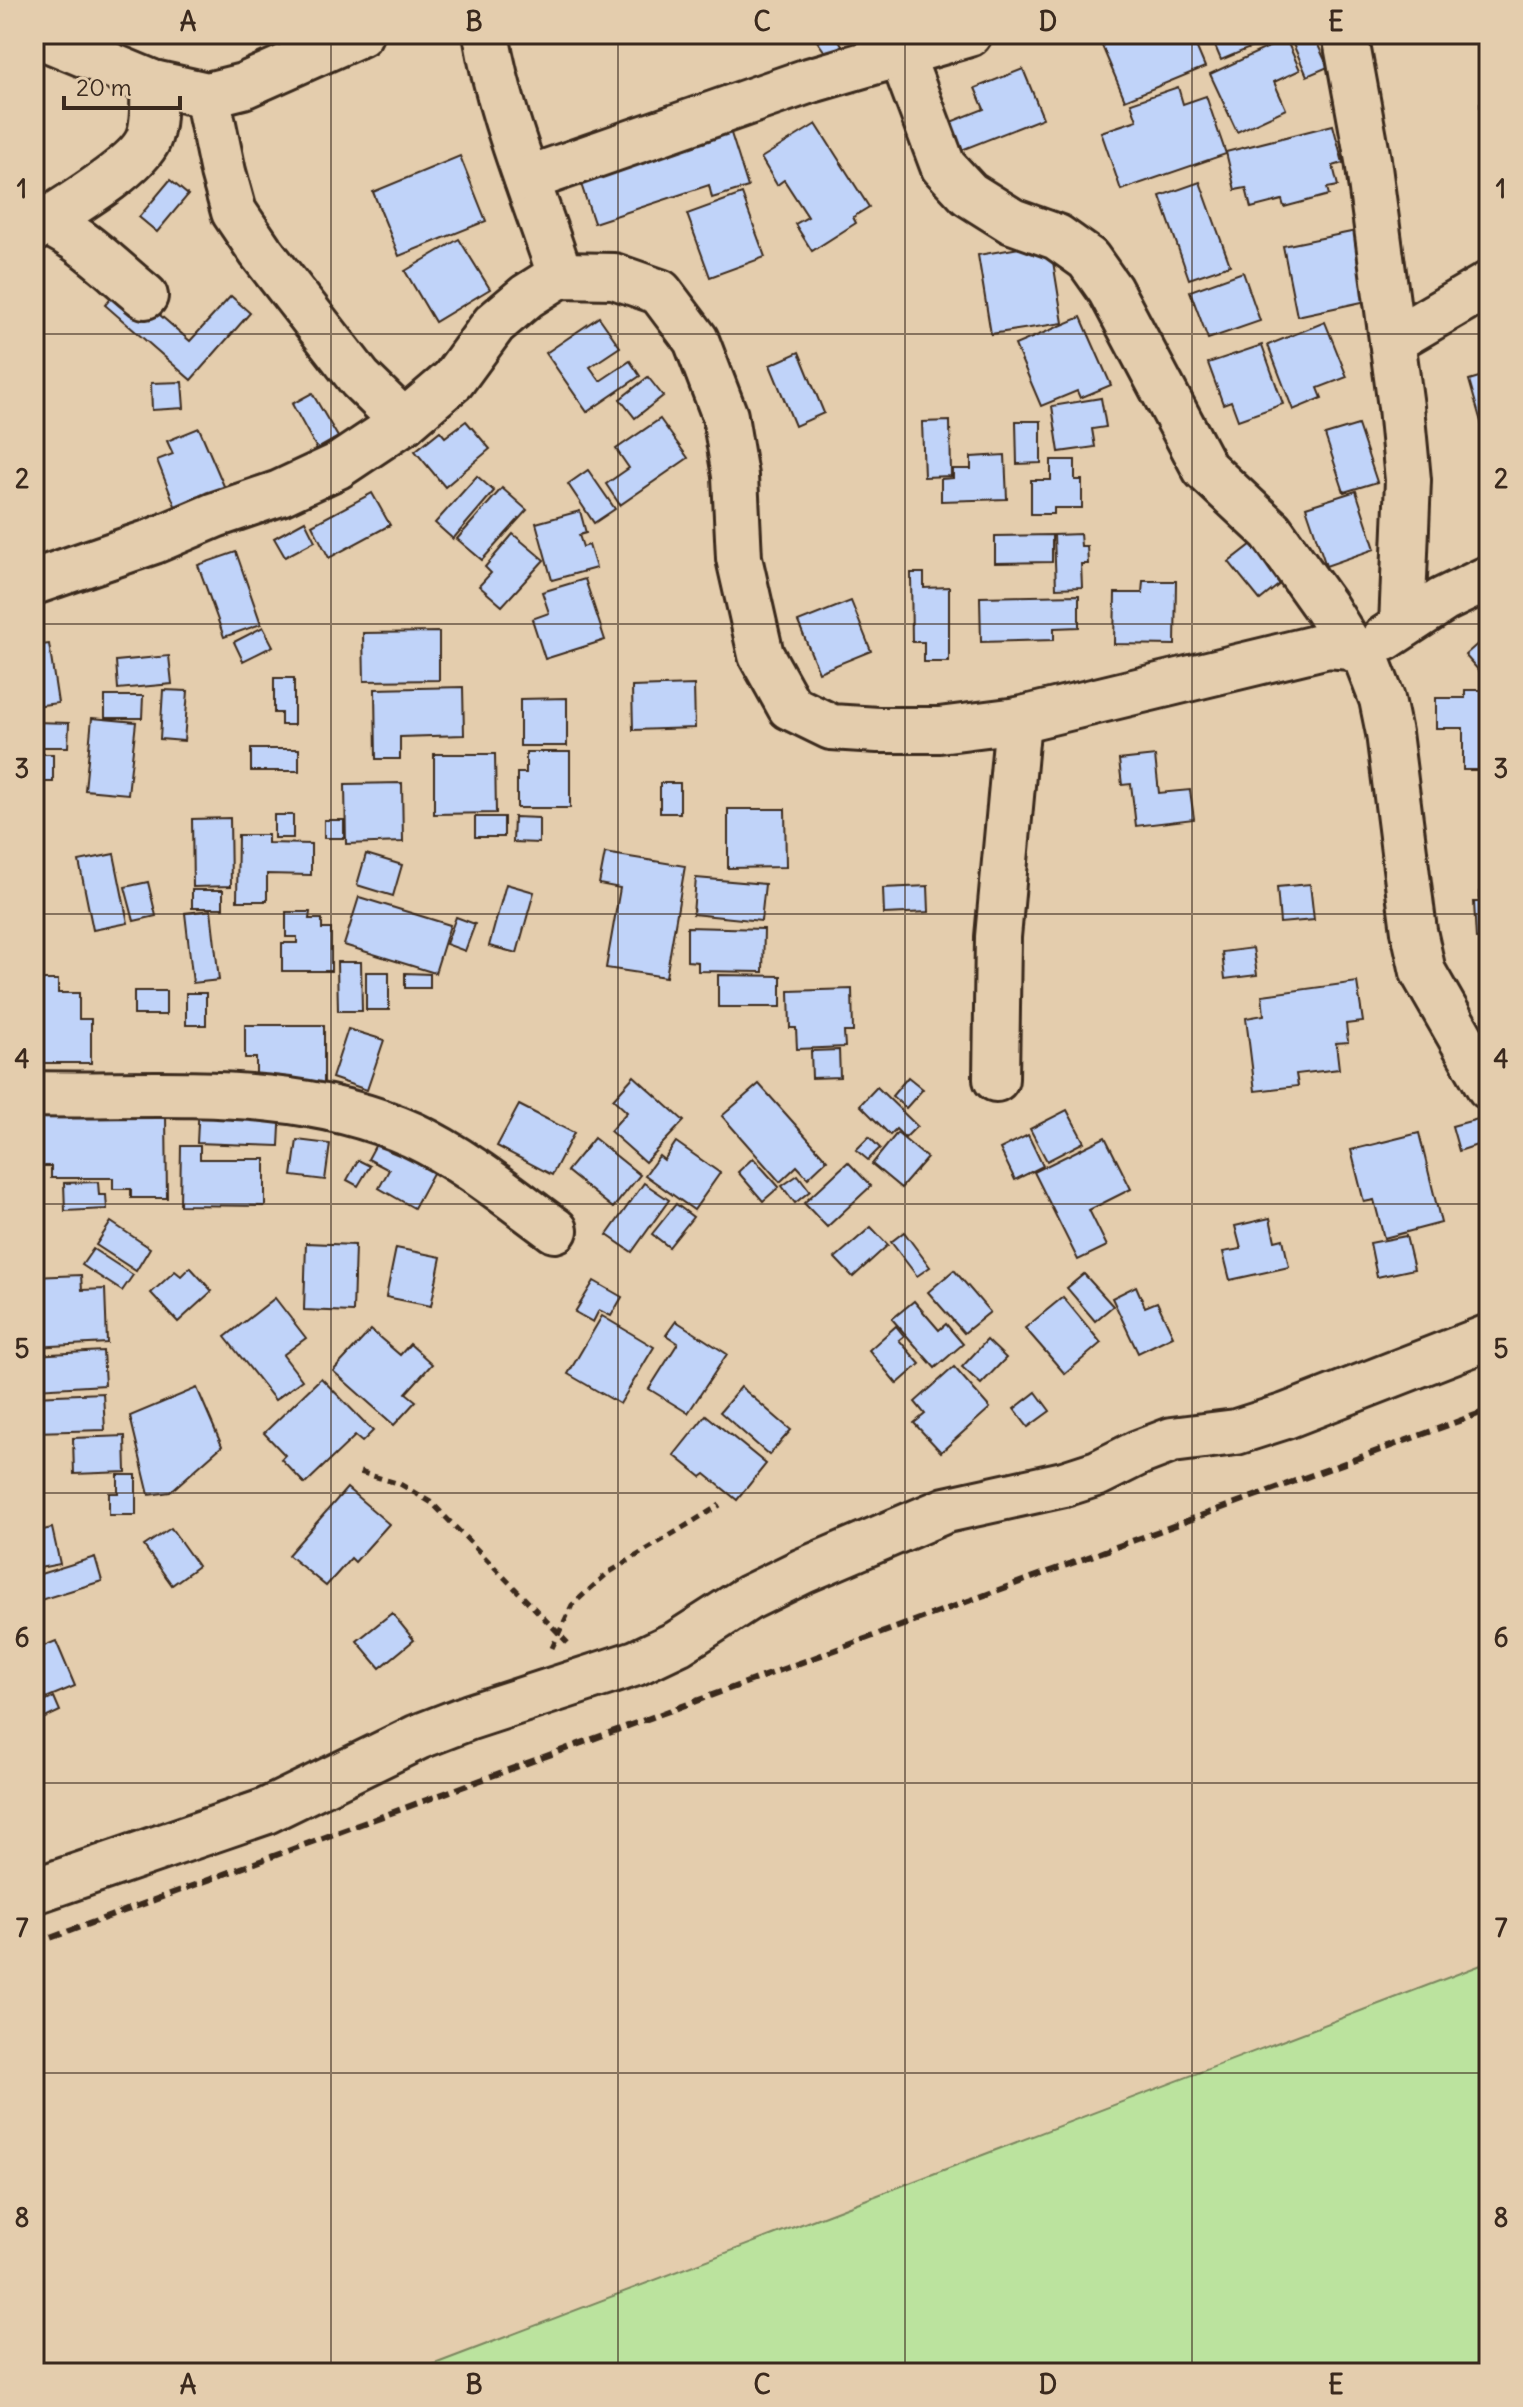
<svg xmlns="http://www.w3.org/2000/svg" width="1523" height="2407" font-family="Delius,sans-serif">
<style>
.green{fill:#bbe39e;stroke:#7b865e;stroke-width:2}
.building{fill:#c0d3f9;stroke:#3b2a1e;stroke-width:2}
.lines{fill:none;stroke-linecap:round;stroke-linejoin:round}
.minor-casing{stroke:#3b2a1e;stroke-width:50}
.path{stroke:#3b2a1e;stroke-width:5;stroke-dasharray:8 6;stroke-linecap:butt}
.minor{stroke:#e4cdad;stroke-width:44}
.rail{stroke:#3b2a1e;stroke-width:6;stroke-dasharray:12 6;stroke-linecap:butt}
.grid{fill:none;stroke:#3b2a1e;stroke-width:2;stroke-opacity:0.55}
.neatline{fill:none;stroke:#3b2a1e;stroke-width:3}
.grid-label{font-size:26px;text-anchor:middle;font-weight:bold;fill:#3b2a1e}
</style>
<rect width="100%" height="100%" fill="#e4cdad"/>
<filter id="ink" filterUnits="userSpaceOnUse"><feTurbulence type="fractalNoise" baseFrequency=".0125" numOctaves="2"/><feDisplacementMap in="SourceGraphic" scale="16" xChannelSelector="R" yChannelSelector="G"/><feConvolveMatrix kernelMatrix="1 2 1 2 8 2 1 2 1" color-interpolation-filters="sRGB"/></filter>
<g filter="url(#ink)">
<polygon class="green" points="1489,1962 1489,2373 411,2373"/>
<g class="building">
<polygon points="812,34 835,34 842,45 827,55"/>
<polygon points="1097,34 1191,34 1205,67 1125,100"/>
<polygon points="1210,34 1280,34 1281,35 1221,60"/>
<polygon points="1310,34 1313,34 1328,67 1307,76 1292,42"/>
<polygon points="1286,39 1300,70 1274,82 1286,109 1237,132 1210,74"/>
<polygon points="1023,69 1043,118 959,151 948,123 984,109 975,88"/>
<polygon points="1178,87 1183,104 1206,96 1226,154 1121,190 1101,132 1137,120 1131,103"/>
<polygon points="1480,103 1489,103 1489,171 1481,171"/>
<polygon points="816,124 869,207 853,217 856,223 812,251 795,224 808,217 784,180 777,185 761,158"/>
<polygon points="1333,125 1343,163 1333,166 1338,186 1327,188 1329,195 1284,207 1282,200 1251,208 1246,188 1235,190 1226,152"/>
<polygon points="729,127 748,187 712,198 709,185 594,223 578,175"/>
<polygon points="460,156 486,221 399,256 373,192"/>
<polygon points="170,180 188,195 157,232 139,217"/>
<polygon points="1200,182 1230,265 1189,279 1160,196"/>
<polygon points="742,194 765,257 710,277 687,214"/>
<polygon points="1361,230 1376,299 1297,316 1283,246"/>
<polygon points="459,239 490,289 435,322 405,271"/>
<polygon points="1050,243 1063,323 991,334 978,255"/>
<polygon points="1243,272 1260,321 1208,339 1190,291"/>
<polygon points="131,290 190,341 231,296 250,313 191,380 105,305 114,294"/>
<polygon points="599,317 620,347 590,367 600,381 630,361 640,376 587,412 546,353"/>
<polygon points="1081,317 1111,385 1080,398 1077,391 1041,406 1015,345"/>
<polygon points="1325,322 1347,377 1318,388 1322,398 1293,410 1268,345"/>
<polygon points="1262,345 1283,404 1238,420 1231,401 1223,404 1208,363"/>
<polygon points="799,352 824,413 795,426 770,365"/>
<polygon points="1489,374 1489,427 1483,429 1469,380"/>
<polygon points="648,377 663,396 635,418 620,399"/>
<polygon points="182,382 184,408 152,410 151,383"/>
<polygon points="312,393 338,437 317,449 292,404"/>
<polygon points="1101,398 1106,427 1092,429 1095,447 1059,452 1052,406"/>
<polygon points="34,409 38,409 39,461 34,461"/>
<polygon points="660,419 688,458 620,505 606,484 629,468 616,449"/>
<polygon points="466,421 490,449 445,487 415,451 440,431 445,437"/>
<polygon points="950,421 951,476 924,477 922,422"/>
<polygon points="1016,421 1041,421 1041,463 1017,464"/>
<polygon points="1358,425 1377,482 1344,492 1325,435"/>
<polygon points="199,428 227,493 178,513 157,460 173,454 167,441"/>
<polygon points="1005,455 1007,499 941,501 941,479 953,478 953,469 971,469 971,457"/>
<polygon points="1051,460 1075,460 1075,480 1082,480 1082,508 1054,508 1054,514 1031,514 1031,480 1051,480"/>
<polygon points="588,470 615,509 594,523 568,484"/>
<polygon points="477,476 494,491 453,539 435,523"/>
<polygon points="502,488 527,510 482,560 457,539"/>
<polygon points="1356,491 1375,549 1326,566 1306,507"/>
<polygon points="372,493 390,525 329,558 312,525"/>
<polygon points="580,511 586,533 579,535 583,547 589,545 596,568 552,580 536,523"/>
<polygon points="305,521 315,541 285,557 274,538"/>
<polygon points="513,534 544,560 502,606 479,586 491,573 485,567"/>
<polygon points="1080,534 1081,546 1087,546 1088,564 1081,564 1082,587 1056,588 1054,535"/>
<polygon points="1052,535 1052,562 995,563 995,536"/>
<polygon points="1256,541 1286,579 1260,600 1229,562"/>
<polygon points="236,552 261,624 224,637 198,565"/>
<polygon points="911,573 924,573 924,588 949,587 949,662 924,662 924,642 912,642"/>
<polygon points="585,579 605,640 545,659 532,619 549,613 542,592"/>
<polygon points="1143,581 1176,581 1175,645 1114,644 1115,593 1142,593"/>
<polygon points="1079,595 1079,627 1054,628 1054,640 981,642 980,597"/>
<polygon points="851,601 871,651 819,672 798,622"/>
<polygon points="263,627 273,646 243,661 234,642"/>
<polygon points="439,632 439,680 364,681 363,633"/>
<polygon points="1489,634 1489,680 1488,681 1465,655"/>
<polygon points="49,644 58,703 34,706 34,646"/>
<polygon points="169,656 172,684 118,689 116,661"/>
<polygon points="274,678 294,678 294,725 281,725 281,713 274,713"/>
<polygon points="694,685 695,728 633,730 632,687"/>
<polygon points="463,687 464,735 400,737 400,759 376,759 375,689"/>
<polygon points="163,690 188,691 184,741 160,739"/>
<polygon points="1465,690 1489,690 1489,770 1463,770 1463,728 1436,728 1436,698 1465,698"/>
<polygon points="105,696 143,696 142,718 105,718"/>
<polygon points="567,698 567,746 520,746 520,699"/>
<polygon points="92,718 136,722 128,794 85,790"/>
<polygon points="34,722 69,723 68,747 34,747"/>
<rect x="251" y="749" width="48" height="22"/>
<polygon points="526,752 570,752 570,808 517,808 517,773 526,773"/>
<rect x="34" y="754" width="19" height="28"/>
<polygon points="434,754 495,754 496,813 434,814"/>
<polygon points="1155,756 1159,793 1190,790 1194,819 1136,826 1131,784 1122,785 1119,760"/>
<polygon points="402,783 403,842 346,844 345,784"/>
<rect x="660" y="783" width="20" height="30"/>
<polygon points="728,809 785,809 786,867 728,868"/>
<rect x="274" y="815" width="19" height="23"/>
<rect x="475" y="817" width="29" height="20"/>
<polygon points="514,817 539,818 539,843 513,842"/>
<polygon points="230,818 231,886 193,887 192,819"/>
<rect x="324" y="820" width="20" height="18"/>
<polygon points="238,835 268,835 268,843 311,844 311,875 267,874 267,901 237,901"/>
<polygon points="605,853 685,866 666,977 606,968 620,888 599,884"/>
<polygon points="114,854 128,923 93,930 79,861"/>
<polygon points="366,854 402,865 393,896 357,885"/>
<polygon points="1480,872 1489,872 1489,938 1476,939 1474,902 1480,902"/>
<polygon points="696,878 765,884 761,921 693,914"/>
<polygon points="148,882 156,916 134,921 125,887"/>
<polygon points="506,884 534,892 517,953 489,946"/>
<polygon points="1310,884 1314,920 1280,923 1277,887"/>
<polygon points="928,886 929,912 884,914 883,888"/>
<rect x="192" y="890" width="31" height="18"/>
<polygon points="359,897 450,925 435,973 344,945"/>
<polygon points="211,910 219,980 193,983 185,913"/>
<polygon points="286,912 310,912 309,919 322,919 322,929 331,929 331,971 282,971 282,943 297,943 297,937 286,937"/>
<polygon points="456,917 475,924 465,951 446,944"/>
<polygon points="687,927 764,929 763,972 698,971 698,962 687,961"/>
<polygon points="1253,948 1257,975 1225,979 1222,952"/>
<polygon points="337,962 361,962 362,1011 338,1011"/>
<rect x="366" y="972" width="23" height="38"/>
<polygon points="405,973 430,974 430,988 405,988"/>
<polygon points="718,975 781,976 781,1007 718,1007"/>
<polygon points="34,980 58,980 58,993 79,993 79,1019 91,1019 91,1063 34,1063"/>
<polygon points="1357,982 1363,1022 1346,1024 1348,1042 1336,1043 1339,1069 1296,1074 1298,1086 1255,1091 1246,1018 1264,1015 1262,995"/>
<polygon points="852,989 853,1032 844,1032 845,1047 797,1049 796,1028 790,1028 789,991"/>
<rect x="134" y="991" width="32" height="24"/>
<rect x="186" y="993" width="20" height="32"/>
<polygon points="245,1025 324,1025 324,1087 256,1080 256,1058 245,1058"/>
<polygon points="348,1029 384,1040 367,1090 332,1078"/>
<polygon points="839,1050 840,1077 812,1078 811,1051"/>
<polygon points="634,1076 684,1121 645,1162 610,1131 627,1112 613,1099"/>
<polygon points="908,1077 923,1089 906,1108 892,1096"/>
<polygon points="759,1084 827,1160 808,1178 797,1166 780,1182 722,1116"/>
<polygon points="877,1087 917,1126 905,1138 896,1129 890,1135 860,1105"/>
<polygon points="199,1103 281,1106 279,1146 197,1143"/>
<polygon points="519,1105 574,1133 552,1175 497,1146"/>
<polygon points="1067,1110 1084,1142 1047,1161 1030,1129"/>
<polygon points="40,1114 166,1114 167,1198 131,1198 131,1189 113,1189 113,1178 51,1178 51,1166 40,1166"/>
<polygon points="1489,1116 1489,1177 1480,1144 1459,1151 1452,1126"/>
<polygon points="382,1133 438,1164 414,1208 379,1188 389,1170 368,1159"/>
<polygon points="897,1133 927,1158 901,1188 872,1164"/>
<polygon points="1419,1133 1441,1223 1384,1238 1374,1200 1364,1202 1351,1150"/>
<polygon points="1028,1135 1043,1166 1015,1180 1000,1149"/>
<polygon points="869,1137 880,1148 868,1160 856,1150"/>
<polygon points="1105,1137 1131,1189 1089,1210 1107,1246 1078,1260 1034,1172"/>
<polygon points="594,1138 640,1175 613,1208 567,1171"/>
<polygon points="297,1140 330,1144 325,1180 292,1176"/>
<polygon points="676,1142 720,1173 694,1210 645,1175 659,1156 664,1160"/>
<polygon points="181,1146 200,1146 200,1159 265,1159 265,1206 180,1205"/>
<polygon points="753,1158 779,1187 763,1201 738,1172"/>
<polygon points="358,1160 370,1166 358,1186 347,1180"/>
<polygon points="848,1162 871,1186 827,1227 804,1203"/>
<polygon points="798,1175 810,1191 795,1203 782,1186"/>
<polygon points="98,1182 99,1195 106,1195 107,1209 65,1211 64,1183"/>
<polygon points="644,1183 669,1200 632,1252 607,1235"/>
<polygon points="676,1204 693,1217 669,1247 652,1234"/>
<polygon points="1270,1218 1275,1241 1283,1239 1289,1267 1230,1280 1223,1252 1241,1249 1235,1226"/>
<polygon points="111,1222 150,1248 136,1271 96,1245"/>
<polygon points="871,1227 888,1245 853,1277 835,1258"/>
<polygon points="904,1232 930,1267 917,1276 891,1242"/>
<polygon points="1406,1236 1414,1269 1377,1277 1370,1243"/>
<polygon points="306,1243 355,1245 353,1312 304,1310"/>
<polygon points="396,1248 441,1257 431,1306 386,1297"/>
<polygon points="93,1249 133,1275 122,1291 82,1265"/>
<polygon points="190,1267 212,1291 178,1322 151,1293 175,1271 181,1276"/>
<polygon points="954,1270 990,1312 964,1333 928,1292"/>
<polygon points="1084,1274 1113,1306 1095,1321 1067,1288"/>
<polygon points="81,1275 82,1290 105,1289 107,1343 34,1347 34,1277"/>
<polygon points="594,1281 622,1297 611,1316 599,1310 593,1322 575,1312"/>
<polygon points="1136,1286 1145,1307 1157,1302 1173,1336 1138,1353 1112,1298"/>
<polygon points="1063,1297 1101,1343 1065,1374 1025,1328"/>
<polygon points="275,1298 306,1338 283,1355 302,1380 275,1400 225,1337"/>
<polygon points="914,1301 939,1330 946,1324 963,1344 935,1368 892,1319"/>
<polygon points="602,1316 654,1347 620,1404 568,1374"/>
<polygon points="676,1321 727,1354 688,1413 649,1389 678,1343 666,1335"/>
<polygon points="896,1326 904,1336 899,1340 920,1364 897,1384 869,1350"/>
<polygon points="371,1330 400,1355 410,1344 432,1364 406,1393 416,1401 394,1425 333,1371"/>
<polygon points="987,1340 1006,1358 981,1384 962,1367"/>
<polygon points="103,1351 105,1385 35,1389 34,1355"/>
<polygon points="954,1367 990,1408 941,1452 914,1423 925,1414 915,1402"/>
<polygon points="321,1378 373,1431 362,1442 355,1436 305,1484 281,1459 285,1455 264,1433"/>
<polygon points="741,1387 791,1430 769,1455 720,1412"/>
<polygon points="197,1388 222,1446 170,1492 149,1495 130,1416"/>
<polygon points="1036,1392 1050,1411 1028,1427 1014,1409"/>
<polygon points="103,1393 105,1430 34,1432 34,1396"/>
<polygon points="706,1415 766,1464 737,1500 705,1474 701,1477 674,1455"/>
<polygon points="125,1436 126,1472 74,1474 73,1438"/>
<polygon points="118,1475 136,1475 136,1515 109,1515 109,1493 118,1493"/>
<polygon points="347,1488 389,1524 355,1562 351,1558 326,1586 288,1555"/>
<polygon points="52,1528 60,1564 34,1569 34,1532"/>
<polygon points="171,1528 198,1566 172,1585 144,1546"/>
<polygon points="95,1557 102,1581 34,1602 34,1576"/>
<polygon points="392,1613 414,1640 380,1668 357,1641"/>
<polygon points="56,1641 75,1686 34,1703 34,1650"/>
<polygon points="54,1697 60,1711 43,1719 36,1706"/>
</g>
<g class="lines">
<defs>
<g id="minor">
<polyline points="35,34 153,83 207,95 243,86 360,34"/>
<path d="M 486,34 C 500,117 534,195 560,275"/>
<polyline points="897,34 901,54 943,166 969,194 1012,221 1057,237 1088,259 1110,290 1205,469 1271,531 1326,608 1350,647"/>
<polyline points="1345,34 1368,160 1401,407 1408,480 1402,626"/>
<polyline points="207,95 223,172 234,212 261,252 360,379 404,422"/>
<polyline points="527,179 805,82 969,34"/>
<path d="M 34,218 C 76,230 112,270 145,296"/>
<path d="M 34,229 C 61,211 136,168 148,140 C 155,123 153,101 153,83"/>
<polyline points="1392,341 1489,284"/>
<polyline points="34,582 154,541 215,515 280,493 338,466 404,422 453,380 494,324 527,296 560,275 614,276 660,292 696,340 725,416 735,476 739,558 761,655 790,707 831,727 878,730 939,730 1018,720 1328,645 1350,647 1365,655 1382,699 1389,733 1414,931 1423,972 1489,1087"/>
<polyline points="1385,638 1443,600 1489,578"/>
<polyline points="996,1079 998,937 1018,720"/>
<path d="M 34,1094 C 161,1097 294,1081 413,1135 C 464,1159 510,1197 555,1230"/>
<polyline points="34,1891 264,1812 418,1737 470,1717 636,1663 678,1643 748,1598 803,1571 946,1510 1064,1484 1098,1473 1138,1453 1172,1440 1236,1432 1286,1416 1489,1337"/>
</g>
</defs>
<use href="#minor" class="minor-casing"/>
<g class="path">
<polyline points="360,1472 400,1484 432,1503 568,1643"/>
<polyline points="552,1648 572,1605 608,1573 720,1505"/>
</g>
<use href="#minor" class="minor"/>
<polyline class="rail" points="34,1944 1489,1410"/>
</g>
</g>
<path class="grid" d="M 331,34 L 331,2373M 618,34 L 618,2373M 905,34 L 905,2373M 1192,34 L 1192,2373M 34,334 L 1489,334M 34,624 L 1489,624M 34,914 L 1489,914M 34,1204 L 1489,1204M 34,1493 L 1489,1493M 34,1783 L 1489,1783M 34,2073 L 1489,2073"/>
<rect width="1523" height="2407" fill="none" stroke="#e4cdad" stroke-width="88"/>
<path d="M64 96v12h116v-12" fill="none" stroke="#3b2a1e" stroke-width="4"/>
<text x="76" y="96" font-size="24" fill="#3b2a1e" stroke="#e4cdad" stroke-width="6" paint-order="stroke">20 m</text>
<rect x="44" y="44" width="1435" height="2319" class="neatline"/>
<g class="grid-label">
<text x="188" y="31">A</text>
<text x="474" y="31">B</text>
<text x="762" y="31">C</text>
<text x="1048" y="31">D</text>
<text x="1336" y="31">E</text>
<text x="22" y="198">1</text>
<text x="1501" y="198">1</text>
<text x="22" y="488">2</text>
<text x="1501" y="488">2</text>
<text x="22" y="778">3</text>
<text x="1501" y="778">3</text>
<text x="22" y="1068">4</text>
<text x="1501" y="1068">4</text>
<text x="22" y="1358">5</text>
<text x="1501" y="1358">5</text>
<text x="22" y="1647">6</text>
<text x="1501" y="1647">6</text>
<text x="22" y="1937">7</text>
<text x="1501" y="1937">7</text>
<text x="22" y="2227">8</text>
<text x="1501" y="2227">8</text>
<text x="188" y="2394">A</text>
<text x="474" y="2394">B</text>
<text x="762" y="2394">C</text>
<text x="1048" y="2394">D</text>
<text x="1336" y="2394">E</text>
</g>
</svg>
